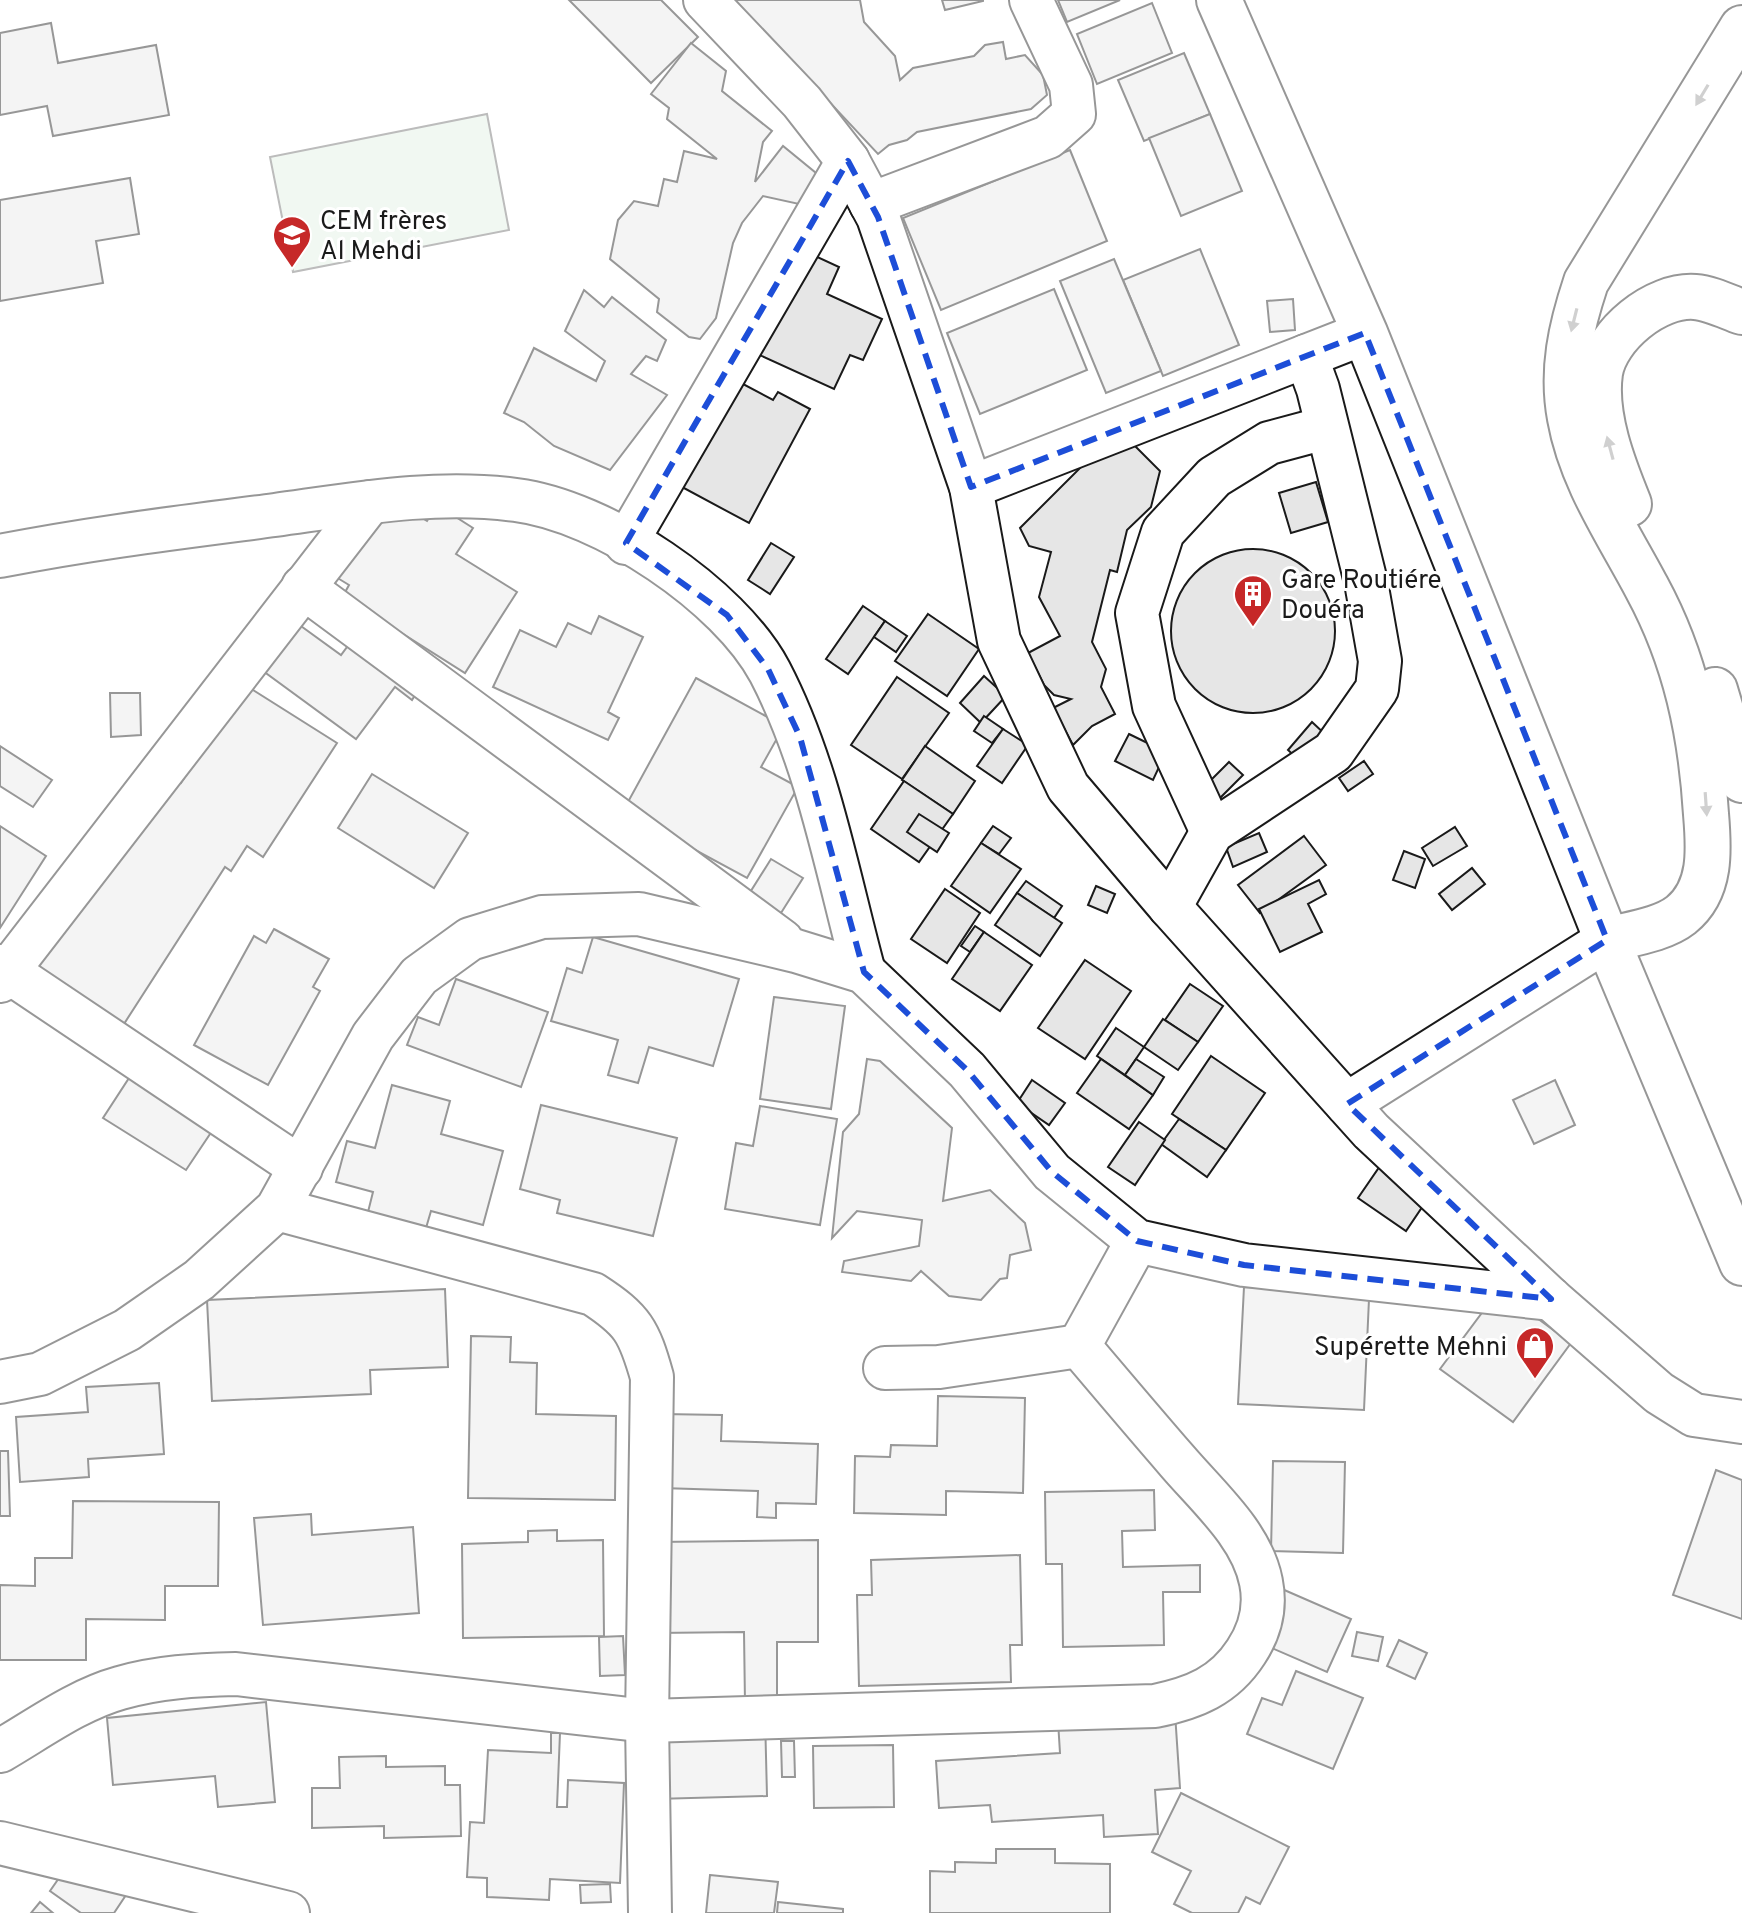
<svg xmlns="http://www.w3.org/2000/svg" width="1742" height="1913" font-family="Overpass,sans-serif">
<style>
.green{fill:#e0efe3;stroke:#6a6a6a;stroke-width:2}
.building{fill:#e6e6e6;stroke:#1a1a1a;stroke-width:2}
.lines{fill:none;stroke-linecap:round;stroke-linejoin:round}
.minor-casing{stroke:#1a1a1a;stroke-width:46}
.major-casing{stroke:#1a1a1a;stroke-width:48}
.highway-casing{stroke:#1a1a1a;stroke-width:48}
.minor{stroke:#fff;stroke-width:42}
.major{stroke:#fff;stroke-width:44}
.highway{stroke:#fff;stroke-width:44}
.oneway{fill:#989898}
.marked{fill:none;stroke:#1d4ed8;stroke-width:6;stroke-dasharray:16 10;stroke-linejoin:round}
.labels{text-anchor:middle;stroke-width:6;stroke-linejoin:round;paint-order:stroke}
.poi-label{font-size:26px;fill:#1a1a1a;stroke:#fff;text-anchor:start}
</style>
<rect width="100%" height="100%" fill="#fff"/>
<polygon class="green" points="487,114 509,230 293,272 270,157"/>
<g class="building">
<polygon points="569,0 661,0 698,37 651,83"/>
<polygon points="734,0 860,0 864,22 895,56 900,80 913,68 974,56 985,45 1003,42 1006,59 1025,55 1043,75 1047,95 1031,109 917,132 907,140 889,145 878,154"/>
<polygon points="942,0 983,0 983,1 945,10"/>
<polygon points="1058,0 1120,0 1067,22"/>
<polygon points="1152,3 1172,53 1097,84 1077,34"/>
<polygon points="51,23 58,63 156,45 169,115 53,136 47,106 0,115 0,33"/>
<polygon points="691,43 726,71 722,91 772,131 763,142 755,182 783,146 827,182 808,206 763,196 742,223 733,243 716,318 700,339 689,337 657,312 659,299 610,259 618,220 634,201 658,206 664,179 677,182 684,151 717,159 667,119 669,108 651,94"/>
<polygon points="1184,53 1210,114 1144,141 1118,80"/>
<polygon points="1210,114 1242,191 1181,216 1149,138"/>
<polygon points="1070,150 1107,241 941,310 903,218"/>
<polygon points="130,178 139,234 96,241 103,283 0,301 0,200"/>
<polygon points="800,249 839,267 827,294 882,319 863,360 850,355 834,389 740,346"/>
<polygon points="1200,249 1239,345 1163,376 1123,280"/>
<polygon points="1114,259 1161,371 1106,393 1060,281"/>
<polygon points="1054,289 1087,370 980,414 947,333"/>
<polygon points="584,290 604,307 612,297 666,340 657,361 646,356 631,374 667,395 610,470 554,446 524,422 504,413 534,348 596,381 605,361 565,331"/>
<polygon points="1293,299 1295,330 1270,332 1267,301"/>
<polygon points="726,375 773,400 778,392 810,409 749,523 669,480"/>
<polygon points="1129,440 1160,471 1151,507 1127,530 1117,572 1110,570 1092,642 1106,669 1101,687 1115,714 1092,726 1073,745 1053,708 1071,699 1054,695 1044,685 1028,653 1060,636 1039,597 1051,552 1029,546 1020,528 1085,463"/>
<polygon points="1316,482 1328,522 1291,533 1279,493"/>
<polygon points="361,498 404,507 427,521 437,505 473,528 456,554 517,592 465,673 343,596 349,585 318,566"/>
<polygon points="771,543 794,557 770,594 748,580"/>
<circle cx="1253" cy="631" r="82"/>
<polygon points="863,606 885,621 848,674 826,659"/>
<polygon points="928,614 979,649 947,696 895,661"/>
<polygon points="599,616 643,637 608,712 619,718 608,740 493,687 520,630 556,647 568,623 591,634"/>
<polygon points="294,621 341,655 353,639 420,687 412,700 395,687 356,739 259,668"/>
<polygon points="885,621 907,636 896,652 874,637"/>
<polygon points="984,676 1006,696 981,723 960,703"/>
<polygon points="897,677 949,713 902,779 851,745"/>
<polygon points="696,678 784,726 761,767 798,787 747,878 623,811"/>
<polygon points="245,685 337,743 263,857 247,846 231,871 225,867 122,1027 30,968 170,776 181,783"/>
<polygon points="110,693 140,693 141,735 111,737"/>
<polygon points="984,716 1003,729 992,743 974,731"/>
<polygon points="1312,722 1328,737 1303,764 1288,750"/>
<polygon points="1003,729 1028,745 1002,783 977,766"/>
<polygon points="1129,734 1166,752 1153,780 1115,761"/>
<polygon points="0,746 52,780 33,807 0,786"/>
<polygon points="925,746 975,781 953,814 902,780"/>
<polygon points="1364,761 1373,774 1348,791 1339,778"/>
<polygon points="1229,762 1243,775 1217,801 1203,788"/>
<polygon points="372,774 468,833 434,888 338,828"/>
<polygon points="904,781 953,814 919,862 871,829"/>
<polygon points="919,814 949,833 937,852 907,832"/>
<polygon points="0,826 46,856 0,928"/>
<polygon points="993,826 1011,838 999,854 981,843"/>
<polygon points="1455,827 1467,846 1433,866 1422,848"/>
<polygon points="1259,833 1267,852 1233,867 1226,847"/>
<polygon points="1304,836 1326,865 1260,913 1238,885"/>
<polygon points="981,843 1021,869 990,913 951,886"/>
<polygon points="1404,851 1425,859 1415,888 1393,880"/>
<polygon points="771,859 803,878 781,913 749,894"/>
<polygon points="1472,868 1485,884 1452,910 1439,894"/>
<polygon points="1319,880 1326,894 1308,904 1322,932 1280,952 1259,909"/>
<polygon points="1026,881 1062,906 1054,918 1017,893"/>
<polygon points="1096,886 1115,894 1107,913 1088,905"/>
<polygon points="945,889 980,913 947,963 911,939"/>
<polygon points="1017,893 1062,923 1040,956 995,925"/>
<polygon points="975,926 984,932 970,952 961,946"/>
<polygon points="274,929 329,959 313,987 320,991 268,1085 194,1045 254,936 266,943"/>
<polygon points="984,932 1032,965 1000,1011 952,979"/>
<polygon points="593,937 739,979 713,1066 649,1047 638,1083 608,1075 618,1040 551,1021 567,968 582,973"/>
<polygon points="1085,960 1131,991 1085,1059 1038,1028"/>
<polygon points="456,979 548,1012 521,1087 407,1045 418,1017 439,1025"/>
<polygon points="1190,984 1223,1006 1198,1042 1165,1020"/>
<polygon points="774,997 845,1006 831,1109 760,1099"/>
<polygon points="1163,1019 1198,1042 1178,1070 1144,1047"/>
<polygon points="1116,1028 1144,1047 1125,1075 1097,1056"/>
<polygon points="1211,1056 1265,1093 1226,1150 1172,1114"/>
<polygon points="867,1059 880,1061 952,1128 943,1201 990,1190 1025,1223 1031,1250 1010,1255 1007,1278 1000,1279 981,1300 949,1296 921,1271 911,1281 842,1272 844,1261 919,1246 922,1220 857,1211 832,1238 843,1132 859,1114"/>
<polygon points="1101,1059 1153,1095 1129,1129 1077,1093"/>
<polygon points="1136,1059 1164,1077 1153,1095 1125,1075"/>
<polygon points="131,1075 214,1128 186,1170 103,1118"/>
<polygon points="1032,1080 1065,1103 1049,1125 1017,1103"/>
<polygon points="1555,1080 1575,1125 1534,1144 1513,1100"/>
<polygon points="392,1085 450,1101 441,1134 503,1151 483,1225 431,1211 426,1228 368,1212 373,1192 336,1182 347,1141 375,1148"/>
<polygon points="541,1105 677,1138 653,1236 557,1213 560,1200 520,1189"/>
<polygon points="760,1106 837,1119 820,1225 725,1209 736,1143 753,1146"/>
<polygon points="1179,1119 1226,1150 1207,1177 1161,1144"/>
<polygon points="1139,1122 1165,1140 1135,1185 1108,1167"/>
<polygon points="1391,1150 1439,1182 1406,1231 1358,1198"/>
<polygon points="1370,1277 1364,1410 1238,1404 1244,1287 1317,1291"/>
<polygon points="445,1289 448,1367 370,1370 371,1394 212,1401 207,1300"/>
<polygon points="1499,1290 1571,1343 1513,1422 1440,1369"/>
<polygon points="471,1336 511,1337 510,1362 537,1363 536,1414 616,1416 615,1500 468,1498"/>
<polygon points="159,1383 164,1454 88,1459 89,1477 20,1482 16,1417 88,1412 86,1387"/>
<polygon points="938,1396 1025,1398 1023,1493 946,1491 946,1515 854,1513 855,1456 890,1457 891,1445 937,1446"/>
<polygon points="663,1414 722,1415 721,1441 818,1444 816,1504 776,1503 776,1518 757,1517 758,1491 661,1488"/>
<polygon points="0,1451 8,1451 10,1516 0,1516"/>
<polygon points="1273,1461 1345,1462 1343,1553 1271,1551"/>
<polygon points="1716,1470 1742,1480 1742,1619 1673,1595"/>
<polygon points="1154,1490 1155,1530 1122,1531 1123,1567 1200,1565 1200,1592 1163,1592 1164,1645 1063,1647 1062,1564 1046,1564 1045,1492"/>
<polygon points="73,1501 219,1502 218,1586 165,1586 165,1620 86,1619 86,1660 0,1660 0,1585 35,1586 35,1558 72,1558"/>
<polygon points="311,1514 312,1535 413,1527 419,1613 263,1625 254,1518"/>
<polygon points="557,1530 557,1541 603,1540 604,1636 463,1638 462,1544 528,1542 528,1531"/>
<polygon points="818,1540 818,1642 777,1642 777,1703 745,1703 744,1632 656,1633 656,1542"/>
<polygon points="1020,1555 1022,1645 1010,1645 1011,1682 859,1686 857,1595 872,1595 871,1560"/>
<polygon points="1282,1589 1351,1619 1327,1672 1258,1642"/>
<polygon points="1357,1632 1383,1637 1378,1661 1352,1656"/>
<polygon points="623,1636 625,1675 600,1676 599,1637"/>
<polygon points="1399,1640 1427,1653 1415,1679 1387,1666"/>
<polygon points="1296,1671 1363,1698 1333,1769 1247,1734 1262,1698 1282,1705"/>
<polygon points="1174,1698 1180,1788 1155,1790 1158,1834 1104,1837 1103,1815 992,1822 990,1805 939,1808 936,1761 1060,1753 1057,1705"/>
<polygon points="266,1702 275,1802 218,1807 215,1776 113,1785 107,1718"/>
<polygon points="765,1716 767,1796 655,1799 653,1718"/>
<polygon points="551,1733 560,1733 557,1807 567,1807 568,1780 624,1783 620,1883 550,1879 549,1900 487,1897 487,1878 467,1877 470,1822 484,1823 488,1750 551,1753"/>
<polygon points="781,1741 794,1741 795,1777 782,1777"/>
<polygon points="893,1745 894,1807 814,1808 813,1746"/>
<polygon points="386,1756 386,1767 445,1766 445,1785 460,1785 461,1836 384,1838 384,1826 312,1828 312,1788 340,1788 339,1757"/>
<polygon points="1181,1793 1289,1847 1260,1904 1246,1897 1238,1913 1192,1913 1174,1904 1191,1871 1152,1852"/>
<polygon points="996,1849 1055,1849 1055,1863 1110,1864 1110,1913 930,1913 930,1871 955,1872 955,1862 996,1863"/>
<polygon points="75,1855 128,1892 114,1913 81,1913 50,1891"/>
<polygon points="710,1875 778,1882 774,1913 706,1913"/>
<polygon points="610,1884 611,1902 581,1903 580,1885"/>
<polygon points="40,1902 53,1913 31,1913"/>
<polygon points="778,1902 843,1909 843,1913 777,1913"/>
</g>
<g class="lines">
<defs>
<g id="minor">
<polyline points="705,0 802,102 848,161 878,217 971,487 999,641 1068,787 1170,907 1371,1131 1551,1299 1659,1393 1694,1415 1742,1422"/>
<polyline points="871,204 1048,137 1074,114 1071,85 1031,0"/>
<polyline points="971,487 1365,333"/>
<polyline points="626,543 848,161"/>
<path d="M 0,556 C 91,538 183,527 275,515 C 355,504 436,489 516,500 C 603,511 729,595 770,672 C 818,764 837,872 864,972"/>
<polyline points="303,587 782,941"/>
<polyline points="1212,832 1154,706 1137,613 1163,532 1214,477 1269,443 1325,428"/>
<polyline points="1170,907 1212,832 1333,752 1377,689 1380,661 1366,582 1318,389 1306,356"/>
<polyline points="0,966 301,1168"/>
<polyline points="0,981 370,502"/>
<polyline points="1347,1104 1607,940"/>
<path d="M 277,1209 L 593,1294 C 633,1320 639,1331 652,1377 L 647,1721 L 650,1913"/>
<polyline points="885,1368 939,1367 1079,1346"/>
<polyline points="0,1382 40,1374 127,1330 199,1280 277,1209 373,1036 419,976 470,939 542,917 639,914 796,951 864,972 967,1070 1052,1172 1137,1241 1244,1265 1551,1299"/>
<path d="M 0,1751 C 38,1729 77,1700 120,1688 C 158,1677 196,1675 236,1674 L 647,1721 L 1155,1706 C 1194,1698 1224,1686 1246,1652 C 1260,1631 1266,1607 1261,1582 C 1252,1535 1208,1497 1178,1462 C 1145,1424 1112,1385 1079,1346 L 1137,1241"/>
<polyline points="0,1843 288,1913"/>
</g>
<polyline id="major" points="1219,0 1365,333 1607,940 1742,1263"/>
<g id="highway">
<path d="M 1629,504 C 1613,465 1594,416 1600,373 C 1606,335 1656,294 1695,297 C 1710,298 1728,307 1742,312"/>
<polyline points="1715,690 1742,780"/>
<path d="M 1607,940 C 1629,934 1662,930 1681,915 C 1712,890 1709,849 1706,814 C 1701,734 1686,660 1647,588 C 1618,533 1581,480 1570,418 C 1561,370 1571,327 1586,282 L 1742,28"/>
</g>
</defs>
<use href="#minor" class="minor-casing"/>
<use href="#major" class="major-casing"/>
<use href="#highway" class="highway-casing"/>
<use href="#minor" class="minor"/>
<use href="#major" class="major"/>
<use href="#highway" class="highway"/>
</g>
<defs><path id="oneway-solid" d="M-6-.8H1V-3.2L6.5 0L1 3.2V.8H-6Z" transform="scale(2)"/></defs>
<g class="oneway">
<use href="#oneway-solid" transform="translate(1702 95) rotate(121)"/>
<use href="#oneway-solid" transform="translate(1574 320) rotate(104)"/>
<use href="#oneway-solid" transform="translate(1610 448) rotate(-105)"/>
<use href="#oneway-solid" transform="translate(1706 804) rotate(86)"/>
</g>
<path d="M0 0H1742V1913H0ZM 848,161 L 878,217 L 971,487 L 1365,333 L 1607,940 L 1347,1104 L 1551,1299 L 1244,1265 L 1137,1241 L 1052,1172 L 967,1070 L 864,972 L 800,737 L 768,669 L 727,615 L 626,543 Z" fill="#fff" fill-opacity=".55" fill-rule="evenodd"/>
<path class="marked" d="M 848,161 L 878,217 L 971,487 L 1365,333 L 1607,940 L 1347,1104 L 1551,1299 L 1244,1265 L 1137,1241 L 1052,1172 L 967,1070 L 864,972 L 800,737 L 768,669 L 727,615 L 626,543 Z"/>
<defs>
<symbol id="school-pin" viewBox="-11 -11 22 30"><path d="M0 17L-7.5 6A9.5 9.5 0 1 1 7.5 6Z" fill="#c62828" stroke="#fff"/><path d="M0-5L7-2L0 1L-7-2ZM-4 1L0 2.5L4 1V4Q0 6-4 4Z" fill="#fff"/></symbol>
<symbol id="building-pin" viewBox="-11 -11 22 30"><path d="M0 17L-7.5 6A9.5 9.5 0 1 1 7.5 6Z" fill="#c62828" stroke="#fff"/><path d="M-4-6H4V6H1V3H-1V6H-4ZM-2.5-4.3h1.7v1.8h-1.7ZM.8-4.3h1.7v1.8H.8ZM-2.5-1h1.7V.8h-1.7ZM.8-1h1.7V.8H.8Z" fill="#fff"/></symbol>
<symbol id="shop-pin" viewBox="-11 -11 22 30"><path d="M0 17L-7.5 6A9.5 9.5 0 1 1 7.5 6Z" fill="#c62828" stroke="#fff"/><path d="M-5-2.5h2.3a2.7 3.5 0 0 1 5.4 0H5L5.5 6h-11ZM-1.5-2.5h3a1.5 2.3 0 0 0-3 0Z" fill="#fff"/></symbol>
</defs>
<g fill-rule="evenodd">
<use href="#school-pin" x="270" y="213" width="44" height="60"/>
<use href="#building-pin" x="1231" y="572" width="44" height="60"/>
<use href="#shop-pin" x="1513" y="1324" width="44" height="60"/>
</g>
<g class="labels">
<g class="poi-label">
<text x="320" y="229">CEM frères<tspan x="320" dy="30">Al Mehdi</tspan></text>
<text x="1281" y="588">Gare Routiére<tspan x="1281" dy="30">Douéra</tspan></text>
<text x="1507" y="1355" text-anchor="end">Supérette Mehni</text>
</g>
</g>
</svg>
